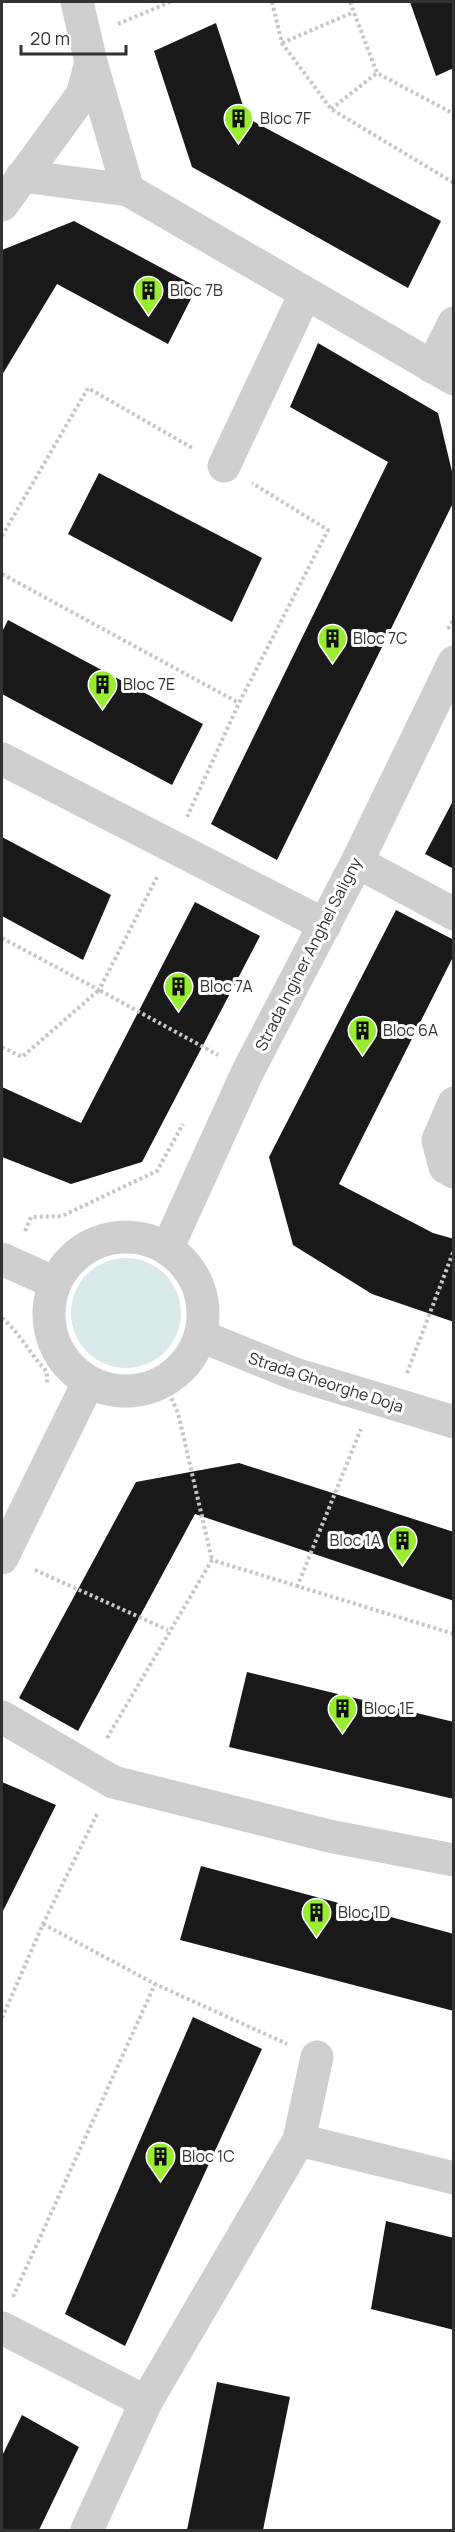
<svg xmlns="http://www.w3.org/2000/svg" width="455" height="2532" font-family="Manrope,sans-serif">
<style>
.green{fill:#daeaea}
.building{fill:#191919}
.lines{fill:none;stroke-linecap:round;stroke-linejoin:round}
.path{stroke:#c6c6c6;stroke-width:4;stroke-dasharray:3 3;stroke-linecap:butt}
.minor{stroke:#cfcfcf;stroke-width:33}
.labels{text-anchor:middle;stroke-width:6;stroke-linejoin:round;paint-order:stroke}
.poi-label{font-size:16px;fill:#323232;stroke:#fff;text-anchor:start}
.street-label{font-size:16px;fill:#323232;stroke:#fff}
</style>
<rect width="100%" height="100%" fill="#fff"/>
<circle class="green" cx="126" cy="1313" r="55"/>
<g class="building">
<polygon points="410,2 454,2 454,68 436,76"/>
<polygon points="216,23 247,118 441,221 408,288 192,167 154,51"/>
<polygon points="74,221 197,287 168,344 57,284 2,375 2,250"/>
<polygon points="318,343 438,413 454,480 454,501 277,860 211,824 388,462 290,407"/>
<polygon points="99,473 262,558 232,622 68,534"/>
<polygon points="8,620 203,724 172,785 2,694 2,632"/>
<polygon points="454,799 454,869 425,854"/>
<polygon points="2,837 111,895 83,960 2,916"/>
<polygon points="195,902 260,936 142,1162 71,1184 2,1157 2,1087 81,1123"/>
<polygon points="396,910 454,940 454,955 339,1184 433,1233 454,1239 454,1322 372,1294 293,1245 269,1157"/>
<polygon points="239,1463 454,1532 454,1601 195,1514 78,1731 19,1698 136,1482"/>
<polygon points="247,1672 454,1722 454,1799 229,1747"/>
<polygon points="2,1782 56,1805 2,1913"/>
<polygon points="201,1866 454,1934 454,2011 180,1940"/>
<polygon points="193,2017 262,2049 125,2346 65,2314"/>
<polygon points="386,2221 454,2238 454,2330 371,2309"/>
<polygon points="217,2382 290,2397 263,2530 187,2530"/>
<polygon points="22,2415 79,2447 39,2530 2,2530 2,2456"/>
</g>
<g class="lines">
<g class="path">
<polyline points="272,2 282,43 331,109 454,183"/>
<polyline points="350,2 377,73 454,114"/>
<polyline points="118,24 170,2"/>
<polyline points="282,43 354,12"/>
<polyline points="331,109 377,73"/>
<polyline points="2,536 88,388 194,449"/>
<polyline points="2,574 239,703"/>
<polyline points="448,629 454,619"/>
<polyline points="187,817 239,703 328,530 252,483"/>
<polyline points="2,938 99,990 157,877"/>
<polyline points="2,1047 22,1057 99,990 218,1055"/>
<polyline points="25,1231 31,1217 62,1216 157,1171 183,1124"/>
<path d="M 2,1318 C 20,1333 30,1354 47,1372 L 47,1384"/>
<polyline points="407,1373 454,1250"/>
<polyline points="164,1382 178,1413 212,1560"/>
<polyline points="35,1570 168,1630"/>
<polyline points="297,1587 361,1429"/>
<polyline points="107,1738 212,1560 454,1634"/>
<polyline points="43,1924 155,1984 287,2044"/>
<polyline points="2,2018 43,1924 98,1812"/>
<polyline points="13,2297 155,1984"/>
</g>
<g class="minor">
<polyline points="91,62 128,190 454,379"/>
<polyline points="22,176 128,190"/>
<polyline points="2,205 82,95 91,62 77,2"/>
<polyline points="432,367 454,323"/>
<polyline points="224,466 305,294"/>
<polyline points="2,759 325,925"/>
<polyline points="357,862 454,914"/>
<polyline points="454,1103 438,1140 445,1167 454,1172"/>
<circle cx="126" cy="1314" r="77"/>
<polyline points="167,1249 248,1071 357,862 454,662"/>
<polyline points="2,1259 55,1283"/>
<polyline points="201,1336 295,1374 454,1422"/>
<polyline points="2,1558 88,1383"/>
<polyline points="2,1717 113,1782 329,1836 454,1860"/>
<polyline points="299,2140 317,2057"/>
<polyline points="2,2328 146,2402"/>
<polyline points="87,2530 146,2402 299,2140 454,2178"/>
</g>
</g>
<defs>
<symbol id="building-pin" viewBox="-11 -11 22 30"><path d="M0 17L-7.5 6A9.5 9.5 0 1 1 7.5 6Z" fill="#98ed31" stroke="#fff"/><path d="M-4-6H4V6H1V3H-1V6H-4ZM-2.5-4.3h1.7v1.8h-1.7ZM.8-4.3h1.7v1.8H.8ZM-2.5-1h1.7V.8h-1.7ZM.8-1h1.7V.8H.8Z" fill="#111"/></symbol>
</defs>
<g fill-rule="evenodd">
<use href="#building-pin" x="222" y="102" width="33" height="45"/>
<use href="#building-pin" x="132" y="274" width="33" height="45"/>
<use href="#building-pin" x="316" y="622" width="33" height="45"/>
<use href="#building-pin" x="86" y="668" width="33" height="45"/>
<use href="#building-pin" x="162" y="970" width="33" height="45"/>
<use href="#building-pin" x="346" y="1014" width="33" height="45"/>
<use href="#building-pin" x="386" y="1524" width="33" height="45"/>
<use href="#building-pin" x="326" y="1692" width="33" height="45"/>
<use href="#building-pin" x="300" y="1896" width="33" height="45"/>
<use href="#building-pin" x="144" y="2140" width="33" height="45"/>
</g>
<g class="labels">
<g class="poi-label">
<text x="260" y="124">Bloc 7F</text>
<text x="170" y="296">Bloc 7B</text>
<text x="353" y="644">Bloc 7C</text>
<text x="123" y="690">Bloc 7E</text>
<text x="200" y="992">Bloc 7A</text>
<text x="383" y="1036">Bloc 6A</text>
<text x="381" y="1546" text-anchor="end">Bloc 1A</text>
<text x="364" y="1714">Bloc 1E</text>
<text x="338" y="1918">Bloc 1D</text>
<text x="182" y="2162">Bloc 1C</text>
</g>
<g class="street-label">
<text transform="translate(308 954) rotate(-63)" y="6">Strada Inginer Anghel Saligny</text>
<text transform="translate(326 1382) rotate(18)" y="6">Strada Gheorghe Doja</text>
</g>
</g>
<rect width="455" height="2532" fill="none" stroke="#323232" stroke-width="6"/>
<path d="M21 45v9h105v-9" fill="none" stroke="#323232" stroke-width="3"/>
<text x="30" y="45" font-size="18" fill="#323232" stroke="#ffffff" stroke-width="4.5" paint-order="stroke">20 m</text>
</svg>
